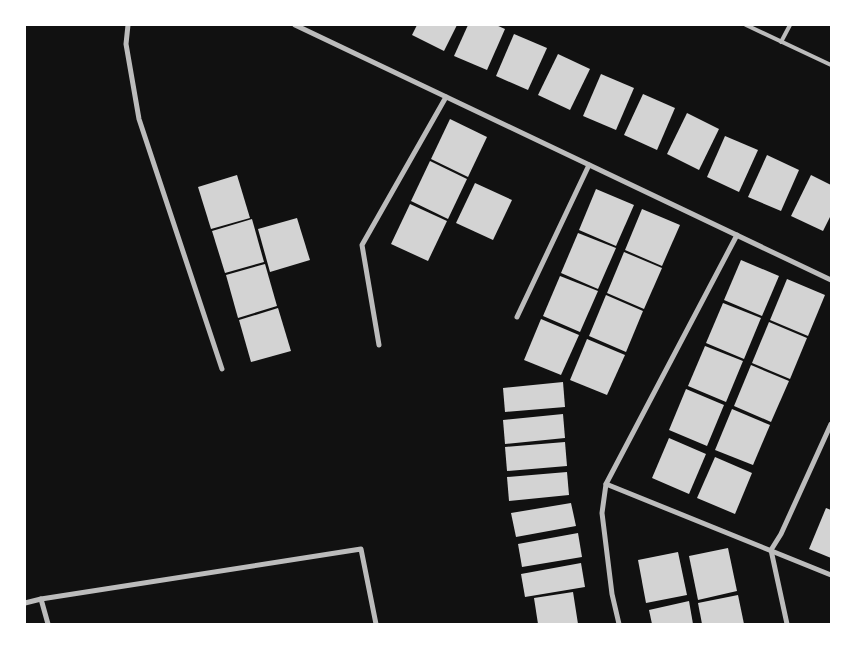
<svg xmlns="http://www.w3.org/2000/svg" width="856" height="649" font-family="Helvetica,sans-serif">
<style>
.building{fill:#d3d3d3}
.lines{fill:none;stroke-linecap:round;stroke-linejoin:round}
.service{stroke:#bcbcbc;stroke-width:4}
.minor{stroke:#bcbcbc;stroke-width:5}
</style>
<rect width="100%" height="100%" fill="#111"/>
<g class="building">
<polygon points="417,25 457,25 444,51 412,35"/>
<polygon points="468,25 496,25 505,29 487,70 454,56"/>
<polygon points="514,34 547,48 528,90 496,76"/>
<polygon points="558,54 590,69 570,110 538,95"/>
<polygon points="601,74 634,88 616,130 583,116"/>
<polygon points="643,94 675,108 657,150 624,135"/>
<polygon points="687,113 719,129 699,170 667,154"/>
<polygon points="450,119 487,137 468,177 431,159"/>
<polygon points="725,136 758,150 739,192 707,177"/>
<polygon points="767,155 799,170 781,211 748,197"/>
<polygon points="430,161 467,179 448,219 411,201"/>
<polygon points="237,175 250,218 211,229 198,187"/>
<polygon points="811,175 831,185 831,215 823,231 791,216"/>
<polygon points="475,183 512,200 493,240 456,223"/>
<polygon points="596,189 634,205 616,246 579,230"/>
<polygon points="410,204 447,221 428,261 391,244"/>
<polygon points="642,209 680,225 662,266 625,250"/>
<polygon points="297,218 310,260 270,272 258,229"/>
<polygon points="252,219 264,262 225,273 212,231"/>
<polygon points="578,233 616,248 598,289 561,273"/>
<polygon points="624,252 662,268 644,309 607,293"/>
<polygon points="741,260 779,276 762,316 724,300"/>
<polygon points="265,264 277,306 238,318 226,275"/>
<polygon points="560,276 598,291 580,332 543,316"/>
<polygon points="787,279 825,295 808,336 770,320"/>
<polygon points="606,295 643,311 626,352 589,336"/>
<polygon points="723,303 761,318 744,359 706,343"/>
<polygon points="278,308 291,351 251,362 239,320"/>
<polygon points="541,319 579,335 561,375 524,360"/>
<polygon points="769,322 807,338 790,379 752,363"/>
<polygon points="587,339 625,355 607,395 570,380"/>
<polygon points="705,346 743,361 726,402 688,386"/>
<polygon points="751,365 789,381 771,422 734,406"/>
<polygon points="563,382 565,407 505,412 503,388"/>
<polygon points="686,389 724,405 707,446 669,430"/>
<polygon points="732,409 770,425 753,465 715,450"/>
<polygon points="563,414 565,438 505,444 503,420"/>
<polygon points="669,438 706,454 689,494 652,478"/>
<polygon points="565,442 567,466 507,471 505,447"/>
<polygon points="715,457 752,473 735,514 697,498"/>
<polygon points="567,472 569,495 509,501 507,477"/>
<polygon points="571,503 576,526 516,537 511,513"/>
<polygon points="826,508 831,510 831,558 809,549"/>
<polygon points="578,533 582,557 522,567 518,544"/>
<polygon points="728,548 737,591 698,600 689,556"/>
<polygon points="678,552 687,595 646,603 638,560"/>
<polygon points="581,563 585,587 525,597 521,574"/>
<polygon points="573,592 578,624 538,624 534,598"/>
<polygon points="738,595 744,624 702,624 698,603"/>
<polygon points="689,601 693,624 652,624 649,610"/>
</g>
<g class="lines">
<g class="service">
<polyline points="746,25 831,65"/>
<polyline points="781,42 790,25"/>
</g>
<g class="minor">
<polyline points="128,25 126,44 139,119 222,369"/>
<polyline points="295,25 831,280"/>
<polyline points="517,317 589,165"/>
<polyline points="379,345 362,245 446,97"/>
<polyline points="606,484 831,575"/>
<polyline points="41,599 48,624"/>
<polyline points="25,603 41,599 361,549 376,624"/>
<polyline points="619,624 612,594 602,513 606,484 737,235"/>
<polyline points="787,624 771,550 781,534 831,424"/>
</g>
</g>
<rect width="856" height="649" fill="none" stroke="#ffffff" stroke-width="52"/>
</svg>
